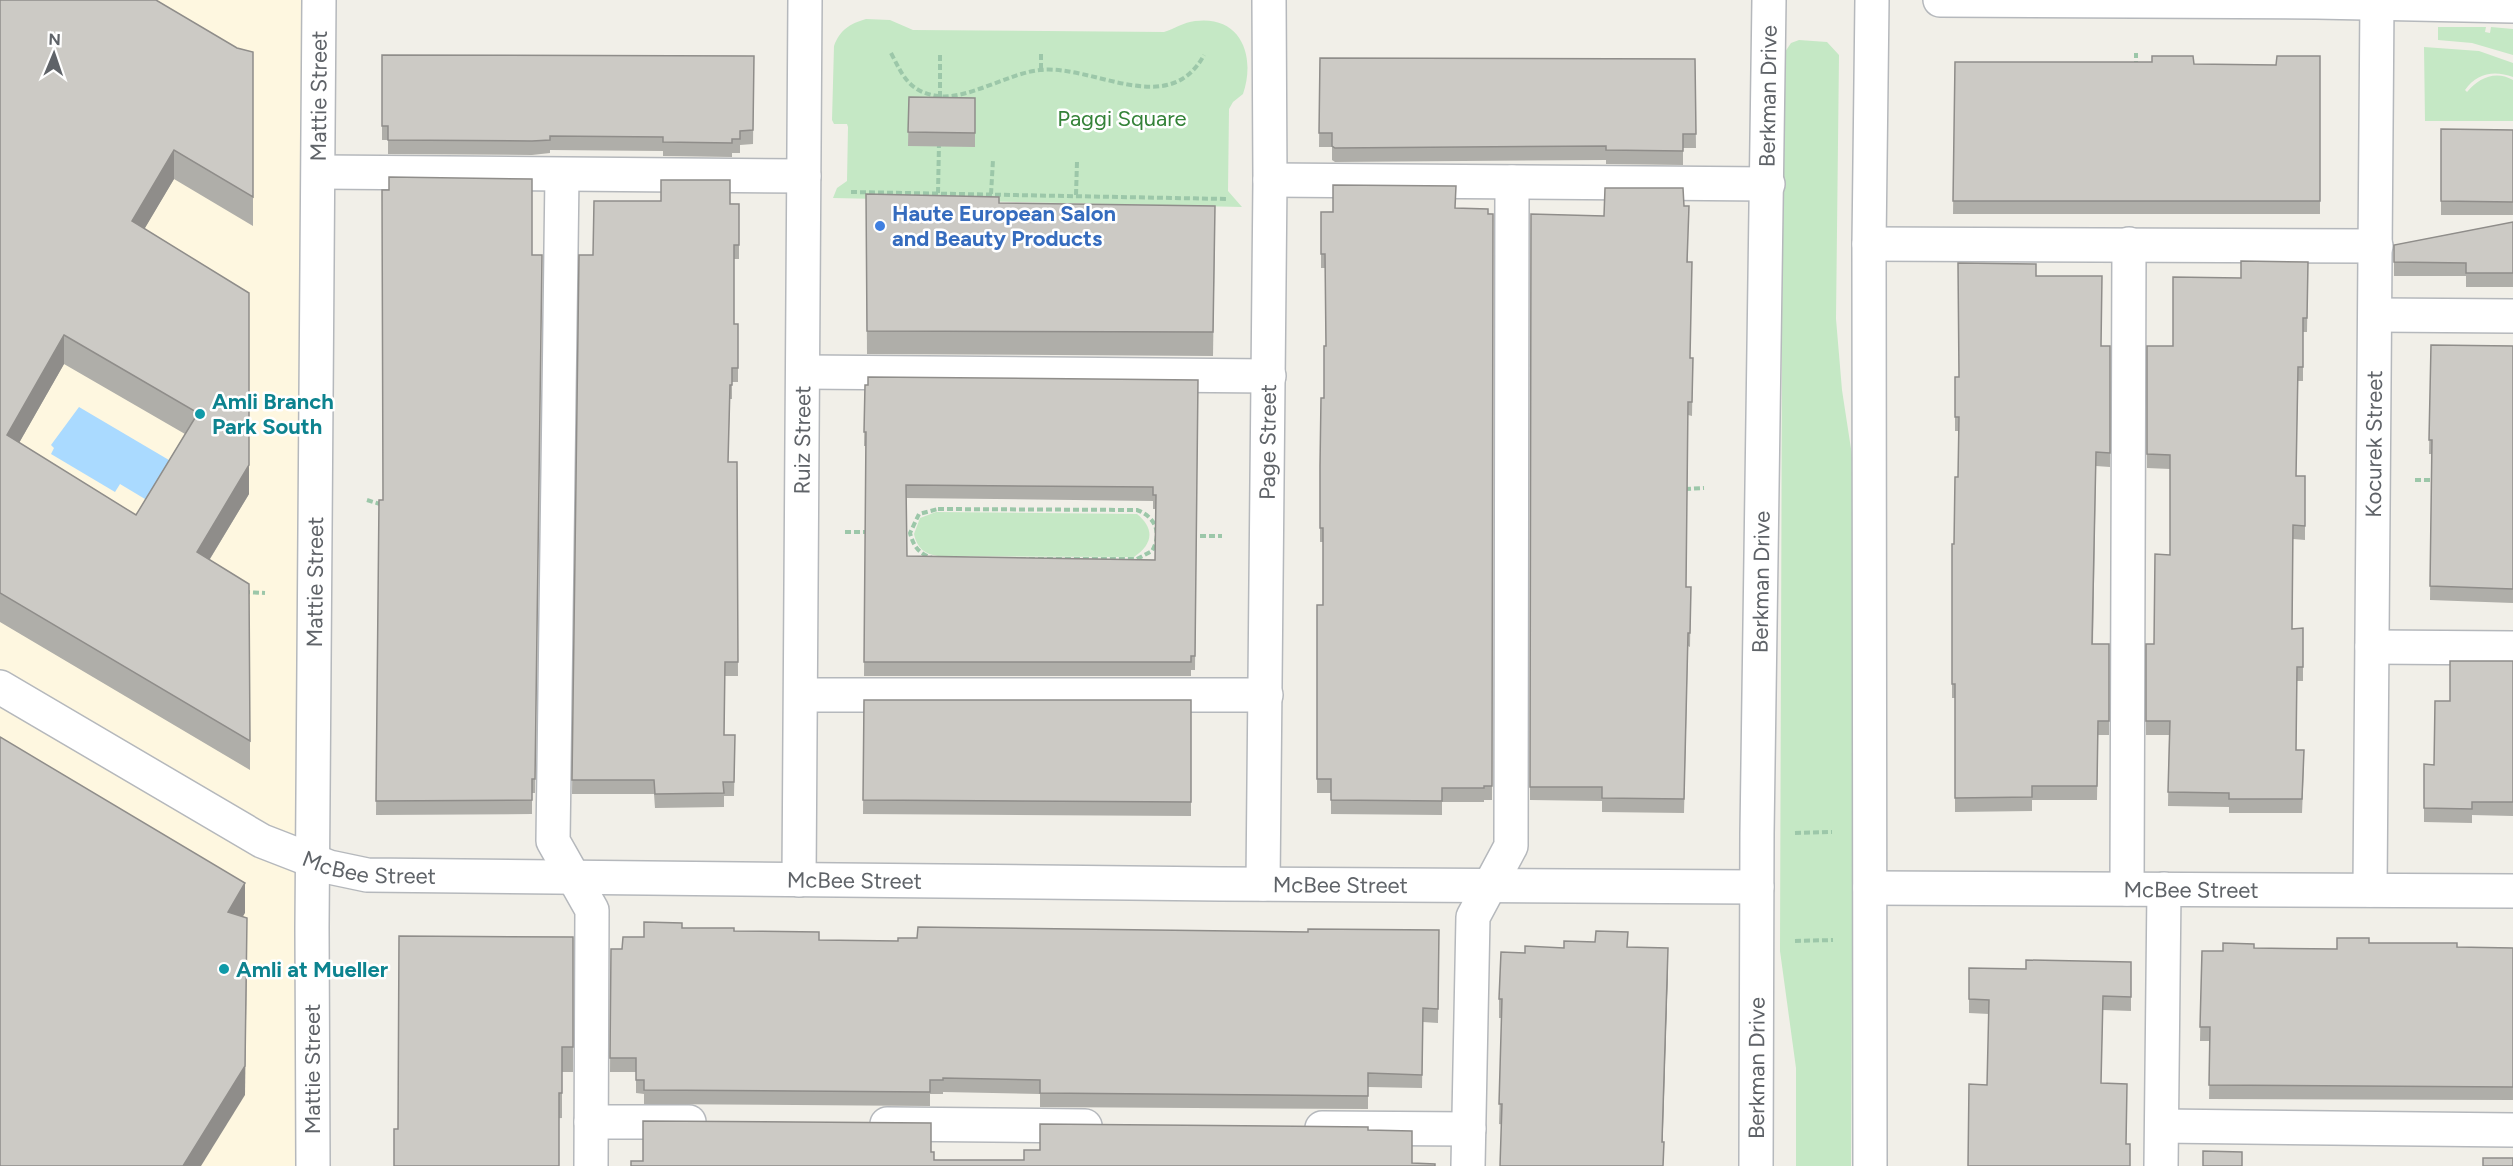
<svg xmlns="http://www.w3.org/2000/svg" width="2513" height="1166" font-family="Figtree,sans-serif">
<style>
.commercial{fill:#fef7e0}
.green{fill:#c5e8c5}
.water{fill:#aadaff}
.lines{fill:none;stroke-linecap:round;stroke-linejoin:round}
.minor-casing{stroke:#b5b8bc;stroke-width:36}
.path{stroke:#9cc7a9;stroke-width:4;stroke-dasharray:6 3;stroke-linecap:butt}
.minor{stroke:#fff;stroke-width:33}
.wall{fill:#afaea9;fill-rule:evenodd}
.shaded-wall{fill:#8f8d8a}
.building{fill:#cccac5;stroke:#8f8d8a;stroke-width:1.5;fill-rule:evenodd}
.shop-dot{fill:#3f7fe0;stroke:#fff;stroke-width:2}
.culture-dot{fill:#0f9aa8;stroke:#fff;stroke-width:2}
.labels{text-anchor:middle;stroke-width:5;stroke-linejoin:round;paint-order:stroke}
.street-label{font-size:22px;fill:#5f6368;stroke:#fff}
.park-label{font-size:22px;fill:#348238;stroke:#fff}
.shop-label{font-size:22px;font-weight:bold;fill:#366cbe;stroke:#fff;text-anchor:start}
.culture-label{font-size:22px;font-weight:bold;fill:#0d838f;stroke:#fff;text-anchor:start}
</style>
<rect width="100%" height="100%" fill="#f1efe8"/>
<polygon class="commercial" points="0,0 320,0 314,1166 0,1166"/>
<g class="green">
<path d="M 866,19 L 890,20 L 913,30 L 1164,32 C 1174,29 1184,22 1195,21 C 1241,15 1256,56 1243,94 L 1233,102 L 1229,109 L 1228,191 L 1242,207 L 833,198 L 837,188 L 847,181 L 848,127 L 847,124 L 834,124 L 832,120 L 834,46 C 840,30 849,24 866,19 Z"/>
<polygon points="2438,27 2486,27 2485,32 2490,33 2491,27 2513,29 2513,55 2472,43 2438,40"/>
<polygon points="1799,40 1827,42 1839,55 1836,319 1842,390 1853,462 1854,525 1851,1166 1796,1166 1796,1068 1780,951 1783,55 1791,43"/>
<path d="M 2424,47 L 2479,51 L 2513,63 L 2513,77 C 2494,70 2477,73 2465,90 L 2467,92 C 2479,78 2495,70 2513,80 L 2513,121 L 2425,121 Z"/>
<path d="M 936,512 L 1137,514 C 1155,529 1153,544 1134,557 L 938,556 C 924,554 917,548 914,534 L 920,518 Z"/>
</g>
<polygon class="water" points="79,407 174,463 150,502 120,484 115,492 51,454 54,448 51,445"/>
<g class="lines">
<defs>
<g id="minor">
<polyline points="1940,0 2316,2 2513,6"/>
<polyline points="319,172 804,176"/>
<polyline points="562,175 553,841 592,910 591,1166"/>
<polyline points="1270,180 1768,184"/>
<polyline points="1869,244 2376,246"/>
<polyline points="2376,315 2513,316"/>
<polyline points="804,372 1269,376"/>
<polyline points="2372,647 2513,648"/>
<path id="s1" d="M 0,687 L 262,841 L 329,867 L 367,875 L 1220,884 L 1757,887"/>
<polyline points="801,695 1266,695"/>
<path id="s2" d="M 799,880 L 805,0"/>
<path id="s3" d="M 1263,884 L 1270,180 L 1269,0"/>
<path id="s4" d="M 1870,888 L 2513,891"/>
<polyline points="2127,889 2129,244"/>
<path id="s5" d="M 2370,890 L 2377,0"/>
<polyline points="591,1122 689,1122"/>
<polyline points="887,1124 1085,1126"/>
<polyline points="2162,1126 2513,1130"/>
<polyline points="1322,1128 1469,1129"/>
<path id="s6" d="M 313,1166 L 312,928 L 319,0"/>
<polyline points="1468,1166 1473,917 1511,846 1512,182"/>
<path id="s7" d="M 1756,1166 L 1757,834 L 1769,0"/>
<polyline points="1870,1166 1869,244 1872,0"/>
<polyline points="2161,1166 2164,889"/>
</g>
</defs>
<use href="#minor" class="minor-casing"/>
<g class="path">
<path d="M 891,53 C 903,76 909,92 938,96 C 968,100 1009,73 1040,70 C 1093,64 1169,120 1204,55"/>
<polyline points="1041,54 1041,69"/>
<polyline points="2136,67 2136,53"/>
<polyline points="940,97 940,53"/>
<polyline points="851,192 1227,199"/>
<polyline points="938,193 939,144"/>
<polyline points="991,194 993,160"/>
<polyline points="1076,195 1077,162"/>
<polyline points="2415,480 2435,480"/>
<polyline points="1685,489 1704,488"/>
<polyline points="367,500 383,505"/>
<path d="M 938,509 L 1137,510 C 1156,517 1162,534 1152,551 L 1137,559 L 936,559 C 920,555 914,548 910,533 L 919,514 Z"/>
<polyline points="845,532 870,532"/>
<polyline points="1191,536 1222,536"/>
<polyline points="244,592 265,593"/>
<polyline points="1795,833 1832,832"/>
<polyline points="1795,941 1833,940"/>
</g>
<use href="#minor" class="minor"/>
</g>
<g class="wall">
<path d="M 0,0 L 237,48 L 253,52 L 253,226 L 174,179 L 144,229 L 249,494 L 210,559 L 250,741 L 250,770 L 0,622 ZM 64,364 L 185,434 L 136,515 L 19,443 Z"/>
<polygon points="382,55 754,56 753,144 740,145 740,153 732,153 732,157 663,156 663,151 550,150 550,153 532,155 388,154 388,140 382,140"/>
<polygon points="2320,56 2320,214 1953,214 1955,62 2276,65"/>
<polygon points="1320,58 1695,59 1696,148 1683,148 1683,165 1606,164 1606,160 1335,162 1332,160 1332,147 1319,147"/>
<polygon points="909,97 975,98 975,147 908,146"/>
<polygon points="2441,129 2513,130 2513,215 2441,215"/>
<polygon points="866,194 999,203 1215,229 1213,356 867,354"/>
<polygon points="661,201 739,204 739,259 734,259 734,324 738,324 738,382 732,382 732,399 730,399 728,462 737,462 738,676 725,676 724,735 735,749 734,796 724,796 724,807 655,808 654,794 572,794 579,255 593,255"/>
<polygon points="1684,206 1688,262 1690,358 1693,358 1692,416 1688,415 1686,587 1691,587 1690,647 1688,646 1684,813 1602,812 1602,801 1530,800 1531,214 1604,216"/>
<polygon points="1456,208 1493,214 1492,800 1484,800 1484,802 1442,802 1442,815 1331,814 1331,793 1317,793 1317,605 1323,605 1323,542 1320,542 1320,466 1324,398 1326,346 1325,268 1321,268 1321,212"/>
<polygon points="2513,222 2513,287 2466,287 2466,276 2394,276 2394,245"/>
<polygon points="532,255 542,255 535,793 532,793 532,814 376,815 379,500 383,500"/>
<polygon points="2308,262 2307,332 2303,332 2303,381 2298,381 2296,476 2305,476 2305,540 2293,539 2292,629 2303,628 2303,681 2297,681 2296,750 2304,764 2302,813 2229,813 2229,807 2168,806 2169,735 2146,735 2146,644 2154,644 2170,555 2170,469 2147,468 2147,346 2173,346 2241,278"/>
<polygon points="2036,276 2102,346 2110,346 2110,467 2096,466 2093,644 2109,644 2109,735 2098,735 2097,800 2032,800 2032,811 1955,812 1955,698 1952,698 1952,544 1954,544 1958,477 1959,431 1955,431 1955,377 1958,377"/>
<polygon points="2431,345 2513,346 2513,603 2430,600 2432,454 2429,454"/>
<path d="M 1198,380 L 1195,670 L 1191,670 L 1191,676 L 864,676 L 866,446 L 864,446 L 865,385 ZM 906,498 L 1153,501 L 1153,509 L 1156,509 L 1155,560 L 907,556 Z"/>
<polygon points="2513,661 2513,816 2472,815 2472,823 2424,822 2424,764 2434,765 2450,701"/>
<polygon points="864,700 1191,700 1191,816 863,814"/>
<polygon points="682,928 734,931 819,940 898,941 1439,930 1438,1023 1423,1022 1422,1088 1368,1087 1368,1109 1040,1107 1040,1094 943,1092 943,1094 930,1094 930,1106 644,1104 644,1094 636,1093 636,1072 610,1072 611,949 622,949 644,937"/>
<polygon points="573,937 573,1072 562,1072 562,1118 398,1129"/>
<polygon points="2369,943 2457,947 2513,948 2513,1100 2209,1099 2210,1041 2200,1041 2202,951 2223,951 2254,948 2337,949"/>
<polygon points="1628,947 1668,967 1662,1142 1499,1124 1502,1018 1499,1018 1499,999 1525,953 1564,948"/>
<polygon points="2131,962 2131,1011 2103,1010 2101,1083 2126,1144 2130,1166 1987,1085 1989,1014 1969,1013 1969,968 2026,969"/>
</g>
<g class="shaded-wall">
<polygon points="174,150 174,179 132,250 132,221"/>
<polygon points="64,335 64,364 7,464 7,435"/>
<polygon points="249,465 249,494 197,580 197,552"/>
<polygon points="245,883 245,913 228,941 228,912"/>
<polygon points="247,948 245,1095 201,1166 183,1166"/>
<polygon points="1668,948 1668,967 1662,1161 1662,1142"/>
</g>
<g class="building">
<path d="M 0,0 L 156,0 L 237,48 L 253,52 L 253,197 L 174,150 L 132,221 L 249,293 L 249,465 L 197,552 L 249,584 L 250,741 L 0,593 ZM 64,335 L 198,413 L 136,515 L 7,435 Z"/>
<polygon points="382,55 754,56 753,130 740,131 740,139 732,139 732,143 663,142 663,137 550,136 550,140 532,141 388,140 388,126 382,126"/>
<polygon points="2152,56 2193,56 2194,64 2276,65 2277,56 2320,56 2320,201 1953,201 1955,62 2152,62"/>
<polygon points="1320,58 1695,59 1696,134 1683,134 1683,151 1606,150 1606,146 1335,148 1332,146 1332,133 1319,133"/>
<polygon points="909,97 975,98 975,133 908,132"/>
<polygon points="2441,129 2513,130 2513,202 2441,201"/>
<polygon points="389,177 532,179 532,255 542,255 535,779 532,779 532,800 376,801 379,500 383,500 382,190 389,190"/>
<polygon points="661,180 730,180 730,204 739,204 739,245 734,245 734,324 738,324 738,368 732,368 732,385 730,385 728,462 737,462 738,662 725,662 724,735 735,735 734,782 723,782 724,793 655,794 654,780 572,780 579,255 593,255 594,201 661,201"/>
<polygon points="1333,185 1456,186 1455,208 1488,209 1488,214 1493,214 1492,786 1484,786 1484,788 1442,788 1442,801 1331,800 1331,779 1317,779 1317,605 1323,605 1323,528 1320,528 1320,466 1321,398 1324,398 1324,346 1326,346 1325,254 1321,254 1321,212 1333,212"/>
<polygon points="1605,188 1683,188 1684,206 1689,206 1687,262 1692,262 1690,358 1693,358 1692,402 1688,402 1686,587 1691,587 1690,633 1688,633 1684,799 1602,798 1602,787 1530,787 1531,214 1604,216"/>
<polygon points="866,194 999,197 999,203 1215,206 1213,332 867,331"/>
<polygon points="2513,222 2513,273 2466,273 2466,263 2394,262 2394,245"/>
<polygon points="2241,261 2308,262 2307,318 2303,318 2303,367 2298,367 2296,476 2305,476 2305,526 2293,525 2292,629 2303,628 2303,667 2297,667 2296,750 2304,750 2302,799 2229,799 2229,793 2168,792 2170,721 2146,721 2146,644 2154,644 2155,554 2170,555 2170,455 2147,454 2147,346 2173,346 2173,277 2241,278"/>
<polygon points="1958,263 2036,264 2036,276 2102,276 2101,346 2110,346 2110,453 2096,452 2092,644 2109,644 2109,721 2098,721 2097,786 2032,786 2032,797 1955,798 1955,684 1952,684 1952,544 1954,544 1955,477 1958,477 1959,417 1955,417 1955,377 1959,377"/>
<polygon points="2431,345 2513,346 2513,589 2430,586 2432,440 2429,440"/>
<path d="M 868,377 L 1198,380 L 1195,656 L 1191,656 L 1191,662 L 864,662 L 866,432 L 864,432 L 865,385 L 868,385 ZM 906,485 L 1153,487 L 1153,495 L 1156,495 L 1155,560 L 907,556 Z"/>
<polygon points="2450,661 2513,661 2513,802 2472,802 2472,809 2424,808 2424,764 2434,765 2435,701 2450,701"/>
<polygon points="864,700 1191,700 1191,802 863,800"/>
<polygon points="0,737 245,883 228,912 247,918 245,1066 183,1166 0,1166"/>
<polygon points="644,922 682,923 682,928 734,928 734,931 819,932 819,940 898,941 898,938 917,938 918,927 1308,932 1308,929 1439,930 1438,1009 1423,1008 1422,1075 1368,1073 1368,1096 1040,1093 1040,1080 943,1078 943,1080 930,1080 930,1092 644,1090 644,1080 636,1080 636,1058 610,1058 611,949 622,949 623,937 644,937"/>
<polygon points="1596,931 1628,932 1627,947 1668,948 1662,1142 1664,1142 1663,1166 1500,1166 1502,1104 1499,1104 1502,999 1499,999 1501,952 1525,953 1525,946 1564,948 1564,941 1595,942"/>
<polygon points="399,936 573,937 573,1047 562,1047 562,1093 559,1093 559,1166 394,1166 394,1129 398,1129"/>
<polygon points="2337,938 2369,938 2369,943 2457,943 2457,947 2513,948 2513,1087 2209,1085 2210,1027 2200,1027 2202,951 2223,951 2223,943 2254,944 2254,948 2337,949"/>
<polygon points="2026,960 2131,962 2131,997 2103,996 2101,1083 2127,1084 2126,1144 2130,1144 2130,1166 1968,1166 1969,1084 1987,1085 1989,1000 1969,999 1969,968 2026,969"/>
<polygon points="643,1121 931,1123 931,1152 934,1152 934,1160 1024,1160 1024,1150 1040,1150 1040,1124 1368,1127 1368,1130 1412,1131 1412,1163 1435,1164 1435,1166 631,1166 631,1161 643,1161"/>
<polygon points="2203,1151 2242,1152 2242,1166 2203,1166"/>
<rect x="2483" y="1158" width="30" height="8"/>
</g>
<circle class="shop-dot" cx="880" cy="226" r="6"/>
<g class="culture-dot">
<circle cx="200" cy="414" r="6"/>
<circle cx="224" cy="969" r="6"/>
</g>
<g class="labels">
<g class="street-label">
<text dy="8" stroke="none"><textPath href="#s6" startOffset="1070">Mattie Street</textPath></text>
<text dy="8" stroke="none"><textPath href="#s7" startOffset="1070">Berkman Drive</textPath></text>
<text dy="8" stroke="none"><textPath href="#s2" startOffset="440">Ruiz Street</textPath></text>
<text dy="8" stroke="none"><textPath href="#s3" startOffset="442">Page Street</textPath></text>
<text dy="8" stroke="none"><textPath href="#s5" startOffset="446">Kocurek Street</textPath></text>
<text dy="8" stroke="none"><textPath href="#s6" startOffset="584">Mattie Street</textPath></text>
<text dy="8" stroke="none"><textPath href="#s7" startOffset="584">Berkman Drive</textPath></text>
<text dy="8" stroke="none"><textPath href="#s1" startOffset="416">McBee Street</textPath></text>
<text dy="8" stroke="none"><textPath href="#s1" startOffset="902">McBee Street</textPath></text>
<text dy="8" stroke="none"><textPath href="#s1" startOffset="1388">McBee Street</textPath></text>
<text dy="8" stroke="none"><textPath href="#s4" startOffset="321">McBee Street</textPath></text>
<text transform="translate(312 1069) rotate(-90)" y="8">Mattie Street</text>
<text dy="8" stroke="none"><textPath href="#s7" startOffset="98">Berkman Drive</textPath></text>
</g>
<g class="park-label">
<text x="1122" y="126">Paggi Square</text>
</g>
<g class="shop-label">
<text x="892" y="221">Haute European Salon<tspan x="892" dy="25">and Beauty Products</tspan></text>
</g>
<g class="culture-label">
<text x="212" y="409">Amli Branch<tspan x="212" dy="25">Park South</tspan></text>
<text x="236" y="977">Amli at Mueller</text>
</g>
</g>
<g transform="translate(54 54) rotate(2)" stroke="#ffffff" stroke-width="4.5" paint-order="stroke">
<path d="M0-4.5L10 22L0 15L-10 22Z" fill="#5f6368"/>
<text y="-9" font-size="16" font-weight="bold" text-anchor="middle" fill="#5f6368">N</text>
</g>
</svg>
